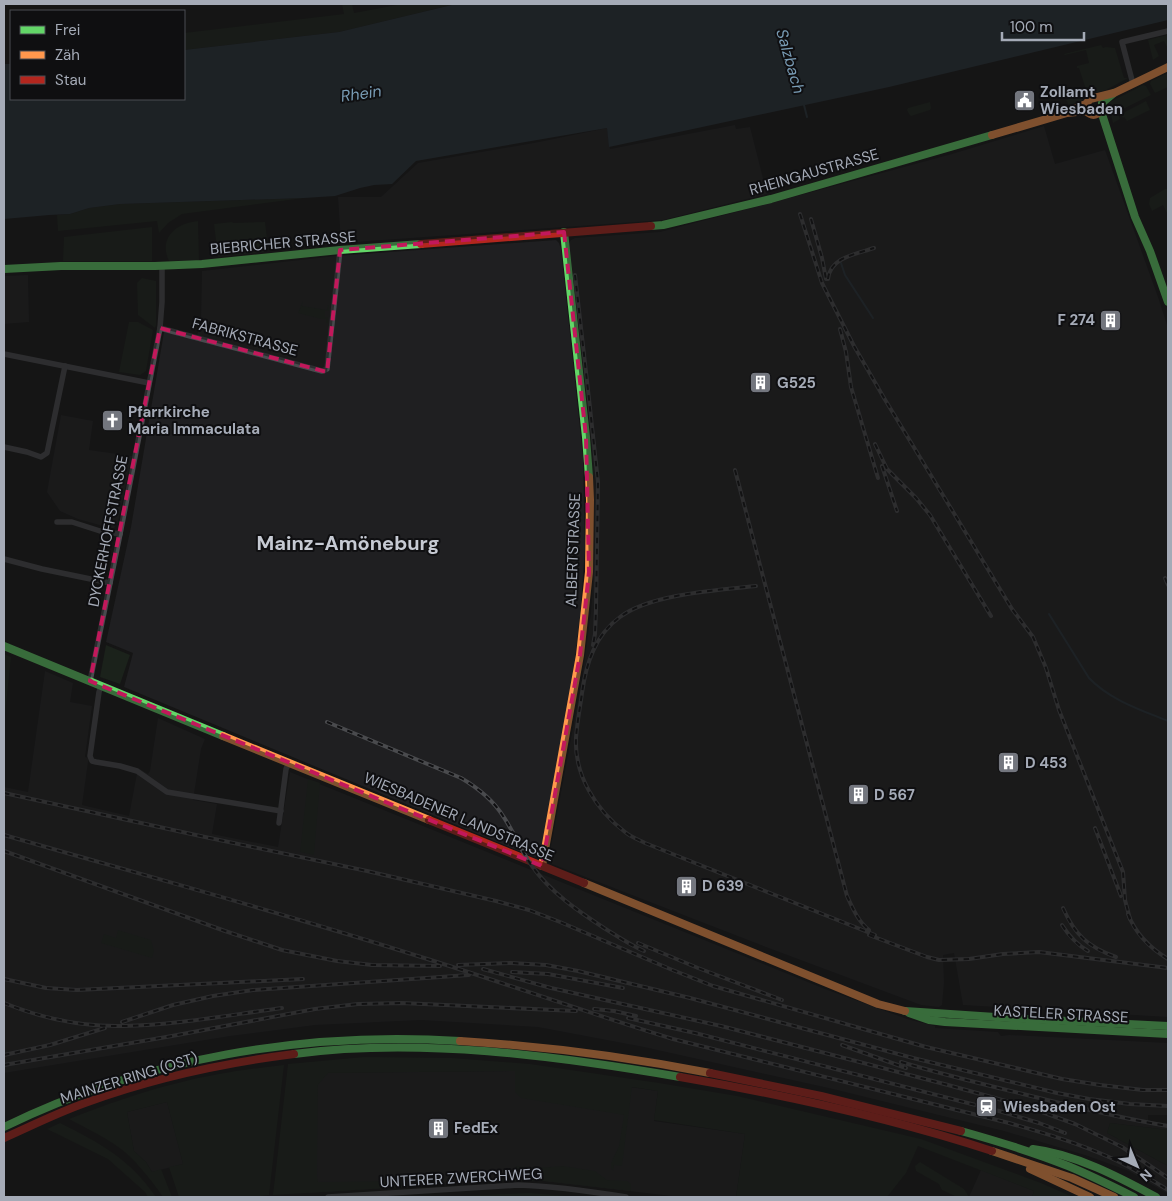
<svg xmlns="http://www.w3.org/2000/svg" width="1172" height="1201" font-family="'DM Sans',sans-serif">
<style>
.built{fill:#1f1f21}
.green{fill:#1b221b}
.water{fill:#273138}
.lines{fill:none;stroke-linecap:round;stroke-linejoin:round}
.stream{stroke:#273138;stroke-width:2}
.street{stroke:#494a4e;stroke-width:5.5}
.fast{stroke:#63d668;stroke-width:8}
.slow{stroke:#ff974d;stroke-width:8}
.jam{stroke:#b3261e;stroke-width:8}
.rail-casing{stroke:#494a4d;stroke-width:4}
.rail{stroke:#0f0f11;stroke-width:2;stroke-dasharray:5.5;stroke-linecap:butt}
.marked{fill:none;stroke:#c2185b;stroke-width:4;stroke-dasharray:10 6;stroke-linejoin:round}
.labels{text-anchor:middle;stroke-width:4;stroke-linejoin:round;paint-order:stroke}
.poi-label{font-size:15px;font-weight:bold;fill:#a5abb7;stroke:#0f0f11;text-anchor:start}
.street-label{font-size:15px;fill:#a5abb7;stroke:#0f0f11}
.water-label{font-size:16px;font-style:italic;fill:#799cb5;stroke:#0f0f11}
.district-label{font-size:20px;font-weight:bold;fill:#c6cad3;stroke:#0f0f11}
</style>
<rect width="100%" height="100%" fill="#151515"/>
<g class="built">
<polygon points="735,125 736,129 750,127 767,194 663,220 341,243 338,197 381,197 418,163 539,142 607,128 610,149"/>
<polygon points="1044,126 1055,164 1105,150 1158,297 1168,328 1168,1017 963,1005 954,953 943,955 944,983 942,1005 939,1007 921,1005 761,945 552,864 549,857 582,679 591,612 593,581 594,509 593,475 590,426 581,338 569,243 571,240 575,238 660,232 775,202 952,154"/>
<polygon points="556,240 559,243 561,249 583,457 585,549 580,616 572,684 541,849 539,855 536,857 531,856 124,687 133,653 106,642 131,527 164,332 196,339 201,321 202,271 335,256"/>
<polygon points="28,275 29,322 4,324 4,276"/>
<polygon points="61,415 93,421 89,450 132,456 118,522 114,528 110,528 78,519 60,511 47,492"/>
<polygon points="45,671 73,683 70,702 92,706 85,757 89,758 88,762 82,805 129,816 138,768 148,774 150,771 158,718 205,739 201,749 193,800 217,804 212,834 278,847 290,772 825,989 907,1019 935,1026 935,1028 998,1032 1001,1036 1009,1035 1168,1043 1168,1115 1148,1115 1148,1121 1168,1124 1168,1130 1110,1123 1107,1133 1168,1166 1168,1194 1129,1171 1088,1156 1004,1131 833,1089 644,1047 538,1027 421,1020 315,1025 230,1036 4,1073 4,787 28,792"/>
<polygon points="516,1071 658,1091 654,1121 745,1134 736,1197 680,1197 544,1181 525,1180 501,1181 306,1193 310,1073"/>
<polygon points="167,1102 183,1164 152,1172 146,1162 134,1151 127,1112"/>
<polygon points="981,1170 1034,1191 1032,1197 969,1197"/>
</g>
<g class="green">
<polygon points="342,4 352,4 354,13 402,4 456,4 339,32 184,50 184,33 344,14"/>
<polygon points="1167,35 1168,39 1168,49 1164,41 1154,45 1159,56 1153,60 1148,40"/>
<polygon points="1101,45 1103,48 1106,47 1115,48 1124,78 1128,78 1106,90 1090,94 1081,101 1069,105 1066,100 1087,93 1079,68 1077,68 1077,66 1089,63 1086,50 1065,55 1064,54"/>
<polygon points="1168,73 1168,87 1155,93 1150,84 1151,81"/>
<polygon points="1143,85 1146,86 1151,95 1117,112 1120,119 1113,123 1108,103"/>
<polygon points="1146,101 1150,110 1127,121 1124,117 1123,118 1121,114"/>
<polygon points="930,102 931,108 930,110 911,116 909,114 907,110 908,108"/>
<polygon points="1165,189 1168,189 1168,212 1167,213 1163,205 1152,211 1149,204 1150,198"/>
<polygon points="304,198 182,214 168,223 159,233 157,221 58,231 57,215 70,214 89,208 120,204"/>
<path d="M 198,221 L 199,260 L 169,261 C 158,238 176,223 198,221 Z"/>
<polygon points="232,222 233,223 265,222 268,246 266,252 218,257 214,224"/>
<polygon points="152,227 152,261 63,261 64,237"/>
<polygon points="142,278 156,281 156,325 155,328 138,315 137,283"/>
<polygon points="303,301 302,306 327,310 328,305 329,305 329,311 325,311 325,317 328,317 328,323 326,323 326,319 321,319 298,313"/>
<polygon points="129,322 138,322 153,330 146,371 140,375 119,372"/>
<polygon points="106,645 130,655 120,684 100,677"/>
<polygon points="4,654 11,657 4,725"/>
<polygon points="308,779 320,783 314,855 300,852"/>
<polygon points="118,930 151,940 154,951 152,958 101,943 104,934 116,938"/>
<polygon points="364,1057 452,1058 530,1064 659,1083 737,1096 921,1139 1041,1183 1073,1197 1032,1197 1034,1191 918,1146 906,1173 887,1197 736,1197 745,1134 654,1120 658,1091 632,1087 622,1166 614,1165 613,1171 611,1168 611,1163 619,1146 624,1115 521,1098 515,1092 515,1071 328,1073 318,1085 317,1176 318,1182 403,1181 405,1187 273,1195 288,1064"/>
<path d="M 284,1065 L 269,1195 L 253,1197 L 179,1197 L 169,1167 L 183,1164 L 167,1102 L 127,1112 L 134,1151 L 146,1162 L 152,1172 L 161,1169 L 172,1197 L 163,1197 C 152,1181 140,1166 126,1153 C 110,1139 87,1129 69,1119 C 105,1105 140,1092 178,1083 C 212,1074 248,1069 284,1065 Z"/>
<path d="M 60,1123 C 100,1143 130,1159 156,1197 L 148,1197 L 145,1192 L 108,1159 L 47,1129 Z"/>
<polygon points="1110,1123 1168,1130 1168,1166 1107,1133"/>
<polygon points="920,1162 964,1189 969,1197 957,1197 942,1190 939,1184 916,1171 915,1166"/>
<polygon points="516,1166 538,1168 563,1166 595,1171 607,1180 627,1181 631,1184 631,1191 544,1181 501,1181 500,1175 514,1174"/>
<polygon points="529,1193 580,1197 442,1197"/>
</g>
<polygon class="water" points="456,4 1168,4 1168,20 889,87 609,147 607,128 416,161 392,184 374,185 360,188 335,196 304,198 120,204 89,208 70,214 49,215 4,219 4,64 11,64 11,99 184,99 184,50 339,32"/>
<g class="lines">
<g class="stream">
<polyline points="804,105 807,117"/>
<polyline points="841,263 845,275 873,318"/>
<path d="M 1049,614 L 1089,678 C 1110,700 1141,710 1168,721"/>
</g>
<g class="street">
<polyline points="1133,84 1122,42 1168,31"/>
<polyline points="160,328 322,371 327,369 340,250"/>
<polyline points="4,354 149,383"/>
<polyline points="4,447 27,452 41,457 47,453 65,366"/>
<polyline points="57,522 72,522 100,531 120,534"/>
<polyline points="4,559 42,569 110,583"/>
<polyline points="90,681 120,534 160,328 162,302 162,266"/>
<polyline points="101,686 99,692 90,756 92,761 96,762 120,766 137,771 167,792 281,811"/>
<polyline points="279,823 286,769 289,763"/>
<path d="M 328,1197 L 518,1185 C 555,1186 589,1191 626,1197"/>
</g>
<g class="fast">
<polyline points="1114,93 1102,103 1103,107 1101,111 1135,217 1150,251 1168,302"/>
<polyline points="651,226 663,225 771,199 992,135"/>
<polyline points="564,232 586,437 589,477"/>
<polyline points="4,269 61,266 155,266 202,264 340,250 421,244"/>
<polyline points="4,646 223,736"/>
<polyline points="905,1011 1027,1019 1168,1026"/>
<polyline points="909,1013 929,1020 945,1022 1168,1034"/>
<path d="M 294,1054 C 419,1037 557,1056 680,1077"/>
<path d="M 4,1127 C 145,1058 305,1031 460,1041"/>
<path d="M 961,1131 C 997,1141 1033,1152 1068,1166 C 1090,1175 1112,1186 1134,1197"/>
<path d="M 1033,1149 C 1075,1154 1119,1177 1156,1197"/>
</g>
<g class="slow">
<polyline points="1074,109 1086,104 1090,99 1114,93 1168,67"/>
<path d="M 992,135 L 1067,113 L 1086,111 C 1091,116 1096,116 1101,111"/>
<polyline points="223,736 429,820"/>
<polyline points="542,866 580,655 589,572 590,500 589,477"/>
<polyline points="584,883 878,1004 905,1011"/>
<path d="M 460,1041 C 544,1046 628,1057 710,1073"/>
<polyline points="992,1151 1072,1178 1114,1197"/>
<polyline points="1030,1169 1090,1197"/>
</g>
<g class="jam">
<polyline points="421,244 651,226"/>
<polyline points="429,820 584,883"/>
<polyline points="710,1073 821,1096 961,1131"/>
<path d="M 680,1077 C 785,1095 891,1118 992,1151"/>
<path d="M 4,1138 C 31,1126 57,1113 85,1103 C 153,1078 223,1063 294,1054"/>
</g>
<defs>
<g id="rail">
<polyline points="800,214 822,283 854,346 884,398 1012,609 1033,637 1046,668 1059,710 1123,872 1125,900 1130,919"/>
<polyline points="811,219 822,258 826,279"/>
<polyline points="575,275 589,399 598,482 596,609 595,634 593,645"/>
<path d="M 828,279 C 830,257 857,254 874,248"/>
<polyline points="840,329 846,352 851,387 878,478"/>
<polyline points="875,444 887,469 916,498 930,515 991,616"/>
<polyline points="882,466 897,511"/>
<path d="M 735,470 L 847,896 C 853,909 858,921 869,930"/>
<polyline points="1165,578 1168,585"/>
<path d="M 756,586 C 718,590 650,594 620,617 C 595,635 586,664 582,693 C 580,708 577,723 576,738 C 574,775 596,810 625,832 C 631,837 639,840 645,843 L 875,935"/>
<path d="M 327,722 L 461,778 C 478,788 493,800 503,816 C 514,832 521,851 532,866 C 550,892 578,911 604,928 C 617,936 630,945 644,951"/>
<polyline points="4,793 205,837 367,871 496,901 529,910 560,922 670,969 713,986 926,1047 1062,1079 1100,1085 1143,1090 1168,1090"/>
<polyline points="1095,828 1121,896"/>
<path d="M 4,835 C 143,875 283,913 421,957 C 505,983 588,1013 673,1039 L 1009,1123 C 1044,1133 1078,1143 1111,1158 C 1131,1167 1150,1179 1168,1190"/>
<polyline points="4,851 225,931 282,950 337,961 372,965 440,966"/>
<path d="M 1063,908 C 1075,935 1088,947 1116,957"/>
<path d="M 1128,914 C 1136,935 1150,948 1168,959"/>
<path d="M 1062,925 C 1069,936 1076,944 1088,951"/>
<polyline points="869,935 927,957 939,960 969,959 1003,954 1039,952 1168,968"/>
<polyline points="638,943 698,968 782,1000"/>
<polyline points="458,965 511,963 546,965 578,971 690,998 913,1058 1057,1093 1089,1099 1130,1104 1168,1106"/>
<polyline points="483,969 551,988 721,1026 948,1085 1031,1108 1075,1124 1122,1147 1168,1178"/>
<polyline points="512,972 548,974 623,988"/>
<polyline points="4,979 46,988 77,990 303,979"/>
<path d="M 4,1003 C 41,1018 83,1027 123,1026 C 176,1025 229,1015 282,1008"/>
<polyline points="594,1009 614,1011 636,1016"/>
<polyline points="628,1018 695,1033 999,1111 1039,1123 1065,1133"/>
<polyline points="122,1022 173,1005 213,996 253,990 469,975"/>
<polyline points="842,1045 906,1068"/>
<polyline points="4,1055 50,1045 105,1028"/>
<path d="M 901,1062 C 941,1074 982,1084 1023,1094 C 1071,1106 1119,1118 1168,1126"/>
<polyline points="4,1065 172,1036 315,1009 358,1004 402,1003 576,1011"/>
</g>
</defs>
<use href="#rail" class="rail-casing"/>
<use href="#rail" class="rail"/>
</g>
<path d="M0 0H1172V1201H0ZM 564,232 L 586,437 L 589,572 L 580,655 L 542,866 L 90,681 L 160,328 L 327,372 L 340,250 Z" fill="#151515" fill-opacity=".55" fill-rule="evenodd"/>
<path class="marked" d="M 564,232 L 586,437 L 589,572 L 580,655 L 542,866 L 90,681 L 160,328 L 327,372 L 340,250 Z"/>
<defs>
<symbol id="civic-square" viewBox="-11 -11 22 22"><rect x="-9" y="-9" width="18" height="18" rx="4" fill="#73767e" stroke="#0f0f11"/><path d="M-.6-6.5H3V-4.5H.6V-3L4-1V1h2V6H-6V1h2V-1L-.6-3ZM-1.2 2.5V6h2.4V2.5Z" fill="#fff"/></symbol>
<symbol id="building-square" viewBox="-11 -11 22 22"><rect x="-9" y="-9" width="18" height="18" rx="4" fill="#73767e" stroke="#0f0f11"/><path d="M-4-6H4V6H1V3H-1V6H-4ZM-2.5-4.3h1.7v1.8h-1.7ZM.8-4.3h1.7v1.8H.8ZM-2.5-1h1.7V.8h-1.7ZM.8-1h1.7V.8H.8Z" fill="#fff"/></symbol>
<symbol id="church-square" viewBox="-11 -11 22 22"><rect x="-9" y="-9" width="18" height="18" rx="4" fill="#73767e" stroke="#0f0f11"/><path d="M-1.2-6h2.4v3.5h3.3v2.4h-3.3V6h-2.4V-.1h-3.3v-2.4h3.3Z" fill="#fff"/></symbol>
<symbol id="station-square" viewBox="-11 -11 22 22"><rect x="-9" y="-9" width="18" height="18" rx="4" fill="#73767e" stroke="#0f0f11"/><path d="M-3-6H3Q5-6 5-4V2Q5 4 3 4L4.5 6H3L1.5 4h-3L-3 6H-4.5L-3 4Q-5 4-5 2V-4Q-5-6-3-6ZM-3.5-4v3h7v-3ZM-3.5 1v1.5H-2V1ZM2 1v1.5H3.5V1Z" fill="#fff"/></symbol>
</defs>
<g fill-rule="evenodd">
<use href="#civic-square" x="1012" y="88" width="25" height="25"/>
<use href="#building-square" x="1098" y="308" width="25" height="25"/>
<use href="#building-square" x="748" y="370" width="25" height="25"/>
<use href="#church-square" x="100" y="408" width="25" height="25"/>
<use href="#building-square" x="996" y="750" width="25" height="25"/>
<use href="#building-square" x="846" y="782" width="25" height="25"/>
<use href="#building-square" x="674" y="874" width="25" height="25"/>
<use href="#station-square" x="974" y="1094" width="25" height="25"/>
<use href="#building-square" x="426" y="1116" width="25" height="25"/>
</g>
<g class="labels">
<g class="poi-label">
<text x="1040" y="97">Zollamt<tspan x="1040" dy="17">Wiesbaden</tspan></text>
<text x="1095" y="325" text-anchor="end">F 274</text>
<text x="777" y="388">G525</text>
<text x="128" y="417">Pfarrkirche<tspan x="128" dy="17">Maria Immaculata</tspan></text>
<text x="1025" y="768">D 453</text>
<text x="874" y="800">D 567</text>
<text x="702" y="891">D 639</text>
<text x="1003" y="1112">Wiesbaden Ost</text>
<text x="454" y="1133">FedEx</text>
</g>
<g class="street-label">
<text transform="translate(814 172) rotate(-16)" y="5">RHEINGAUSTRASSE</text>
<text transform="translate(283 243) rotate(-5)" y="5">BIEBRICHER STRASSE</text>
<text transform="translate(245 337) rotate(15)" y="5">FABRIKSTRASSE</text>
<text transform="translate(108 531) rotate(-79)" y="5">DYCKERHOFFSTRASSE</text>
<text transform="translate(573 550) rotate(-88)" y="5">ALBERTSTRASSE</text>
<text transform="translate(459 817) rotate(23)" y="5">WIESBADENER LANDSTRASSE</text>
<text transform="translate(1061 1014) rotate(3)" y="5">KASTELER STRASSE</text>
<text transform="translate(129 1078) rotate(-17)" y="5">MAINZER RING (OST)</text>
<text transform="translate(461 1178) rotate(-3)" y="5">UNTERER ZWERCHWEG</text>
</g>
<g class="water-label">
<text transform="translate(791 61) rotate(74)" y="6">Salzbach</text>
<text transform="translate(361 93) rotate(-8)" y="6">Rhein</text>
</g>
<g class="district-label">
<text x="348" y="550">Mainz-Amöneburg</text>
</g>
</g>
<rect width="1172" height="1201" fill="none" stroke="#a5abb7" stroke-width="10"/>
<rect x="10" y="10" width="175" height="90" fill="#0f0f11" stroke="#4b4d53"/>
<rect x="20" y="26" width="25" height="8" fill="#63d668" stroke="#4b4d53"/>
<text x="55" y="35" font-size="15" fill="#a5abb7">Frei</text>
<rect x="20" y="51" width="25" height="8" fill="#ff974d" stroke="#4b4d53"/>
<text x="55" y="60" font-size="15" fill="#a5abb7">Zäh</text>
<rect x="20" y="76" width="25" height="8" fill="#b3261e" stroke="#4b4d53"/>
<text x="55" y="85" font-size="15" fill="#a5abb7">Stau</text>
<g transform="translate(1137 1166) rotate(136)" stroke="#0f0f11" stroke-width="4" paint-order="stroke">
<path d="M0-4L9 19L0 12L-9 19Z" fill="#a5abb7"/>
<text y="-8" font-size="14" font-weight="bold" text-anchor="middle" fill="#a5abb7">N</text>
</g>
<path d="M1002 32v8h82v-8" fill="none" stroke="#a5abb7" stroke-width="2.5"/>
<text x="1010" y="32" font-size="15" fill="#a5abb7" stroke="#0f0f11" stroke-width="4" paint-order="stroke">100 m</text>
</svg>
